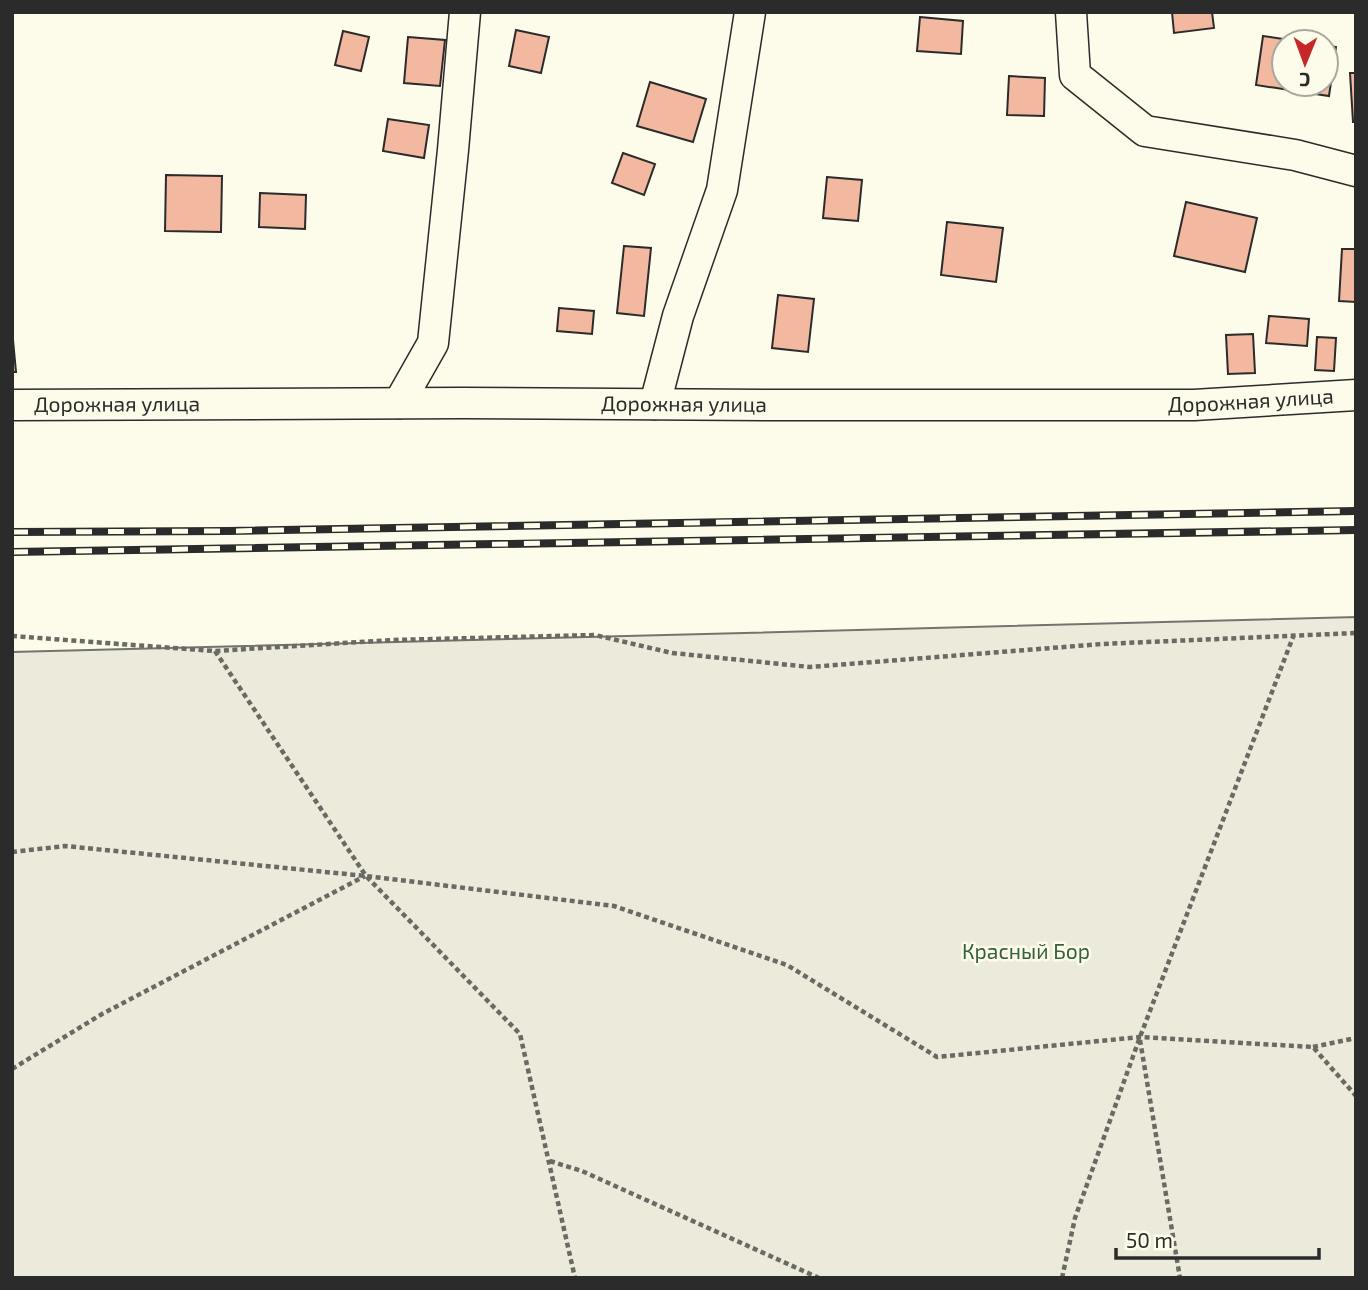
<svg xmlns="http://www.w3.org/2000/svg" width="1368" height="1290" font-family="'Exo 2',sans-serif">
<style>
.green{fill:#ecebdb;stroke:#74746e;stroke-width:2}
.building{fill:#f2b8a0;stroke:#2b2b2b;stroke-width:2}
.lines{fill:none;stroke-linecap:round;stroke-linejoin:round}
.minor-casing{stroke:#2b2b2b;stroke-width:33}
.path{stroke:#6a6964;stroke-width:4.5;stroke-dasharray:5 3.5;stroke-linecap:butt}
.minor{stroke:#fdfbea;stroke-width:30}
.rail-casing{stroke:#2b2b2b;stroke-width:8}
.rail{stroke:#fdfbea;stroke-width:5;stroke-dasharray:16;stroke-linecap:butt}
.labels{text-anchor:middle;stroke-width:5;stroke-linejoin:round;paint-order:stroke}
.street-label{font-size:21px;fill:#2b2b2b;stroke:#fdfbea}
.park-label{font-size:21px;fill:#34623c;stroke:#fdfbea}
</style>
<rect width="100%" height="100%" fill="#fdfbea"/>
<polygon class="green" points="1356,617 1356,1278 12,1278 12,652"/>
<g class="building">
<polygon points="1172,12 1212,12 1214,28 1174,33"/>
<polygon points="920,17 963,21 961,54 917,51"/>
<polygon points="516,30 549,37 541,73 509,66"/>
<polygon points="343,31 369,37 361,71 335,65"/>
<polygon points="1263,36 1303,42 1284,42 1284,84 1326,84 1326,45 1336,47 1329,96 1256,85"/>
<polygon points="408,37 445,40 440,86 404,83"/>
<polygon points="1350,73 1356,73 1356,122 1353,122"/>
<polygon points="1009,76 1045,78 1044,116 1007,115"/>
<polygon points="650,82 706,99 693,142 637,126"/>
<polygon points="388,119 429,125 424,158 383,151"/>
<polygon points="623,153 655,164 644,195 612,183"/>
<polygon points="166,175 222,176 221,232 165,231"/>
<polygon points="827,177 862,180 858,221 823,218"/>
<polygon points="260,193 306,195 305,229 259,227"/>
<polygon points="1186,202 1257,218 1245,272 1174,256"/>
<polygon points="947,222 1003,228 996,282 941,275"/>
<polygon points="624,246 651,248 644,316 617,313"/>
<polygon points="1342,249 1356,249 1356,302 1339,301"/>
<polygon points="778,295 814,299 808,352 772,348"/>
<polygon points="559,308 594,311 592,334 557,331"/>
<polygon points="1269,316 1309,319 1307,346 1266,343"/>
<polygon points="12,329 16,372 12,372"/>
<polygon points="1253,334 1255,373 1228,374 1226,335"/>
<polygon points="1317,337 1336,338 1334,371 1315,370"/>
</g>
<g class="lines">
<defs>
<g id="minor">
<polyline points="1071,12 1075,75 1145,131 1295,155 1356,171"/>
<polyline points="399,403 433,343 453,150 465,12"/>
<polyline points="655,404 678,316 722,190 750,12"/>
<path id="s1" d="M 12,405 L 462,403 L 768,405 L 1194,405 L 1356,395"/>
</g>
</defs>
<use href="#minor" class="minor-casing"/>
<g class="path">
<polyline points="12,636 215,651 393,640 595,635 672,653 810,667 1102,644 1356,633"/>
<polyline points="215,651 366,876 520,1034 575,1278"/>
<polyline points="12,852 65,846 366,876 614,906 787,965 937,1057 1140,1037 1313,1047 1356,1096"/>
<polyline points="1140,1040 1180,1278"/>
<polyline points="1313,1047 1356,1038"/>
<polyline points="12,1069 102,1014 365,876"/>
<polyline points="550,1161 582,1171 819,1278"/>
<polyline points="1062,1278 1075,1218 1140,1037 1293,637"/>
</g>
<use href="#minor" class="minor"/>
<defs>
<g id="rail">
<polyline points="12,532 229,531 1356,511"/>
<polyline points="12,552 1356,530"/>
</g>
</defs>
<use href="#rail" class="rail-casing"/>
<use href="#rail" class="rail"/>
</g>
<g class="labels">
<g class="street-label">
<text dy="7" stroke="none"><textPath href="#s1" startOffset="1239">Дорожная улица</textPath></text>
<text dy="7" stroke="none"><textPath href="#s1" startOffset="672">Дорожная улица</textPath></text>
<text dy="7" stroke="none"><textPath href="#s1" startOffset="105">Дорожная улица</textPath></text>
</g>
<g class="park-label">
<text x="1026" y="959">Красный Бор</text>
</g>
</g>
<rect width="1368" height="1290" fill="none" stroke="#2b2b2b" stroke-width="28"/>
<g transform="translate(1305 63) rotate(181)"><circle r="33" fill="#fdfbea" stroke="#a9a89e" stroke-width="2"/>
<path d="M0-5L12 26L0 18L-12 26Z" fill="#c62828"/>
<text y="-10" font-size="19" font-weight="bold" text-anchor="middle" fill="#2b2b2b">С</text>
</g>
<path d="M1116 1248v10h203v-10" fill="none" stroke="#2b2b2b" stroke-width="3.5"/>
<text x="1126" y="1248" font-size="21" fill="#2b2b2b" stroke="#fdfbea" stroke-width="5" paint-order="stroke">50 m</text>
</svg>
